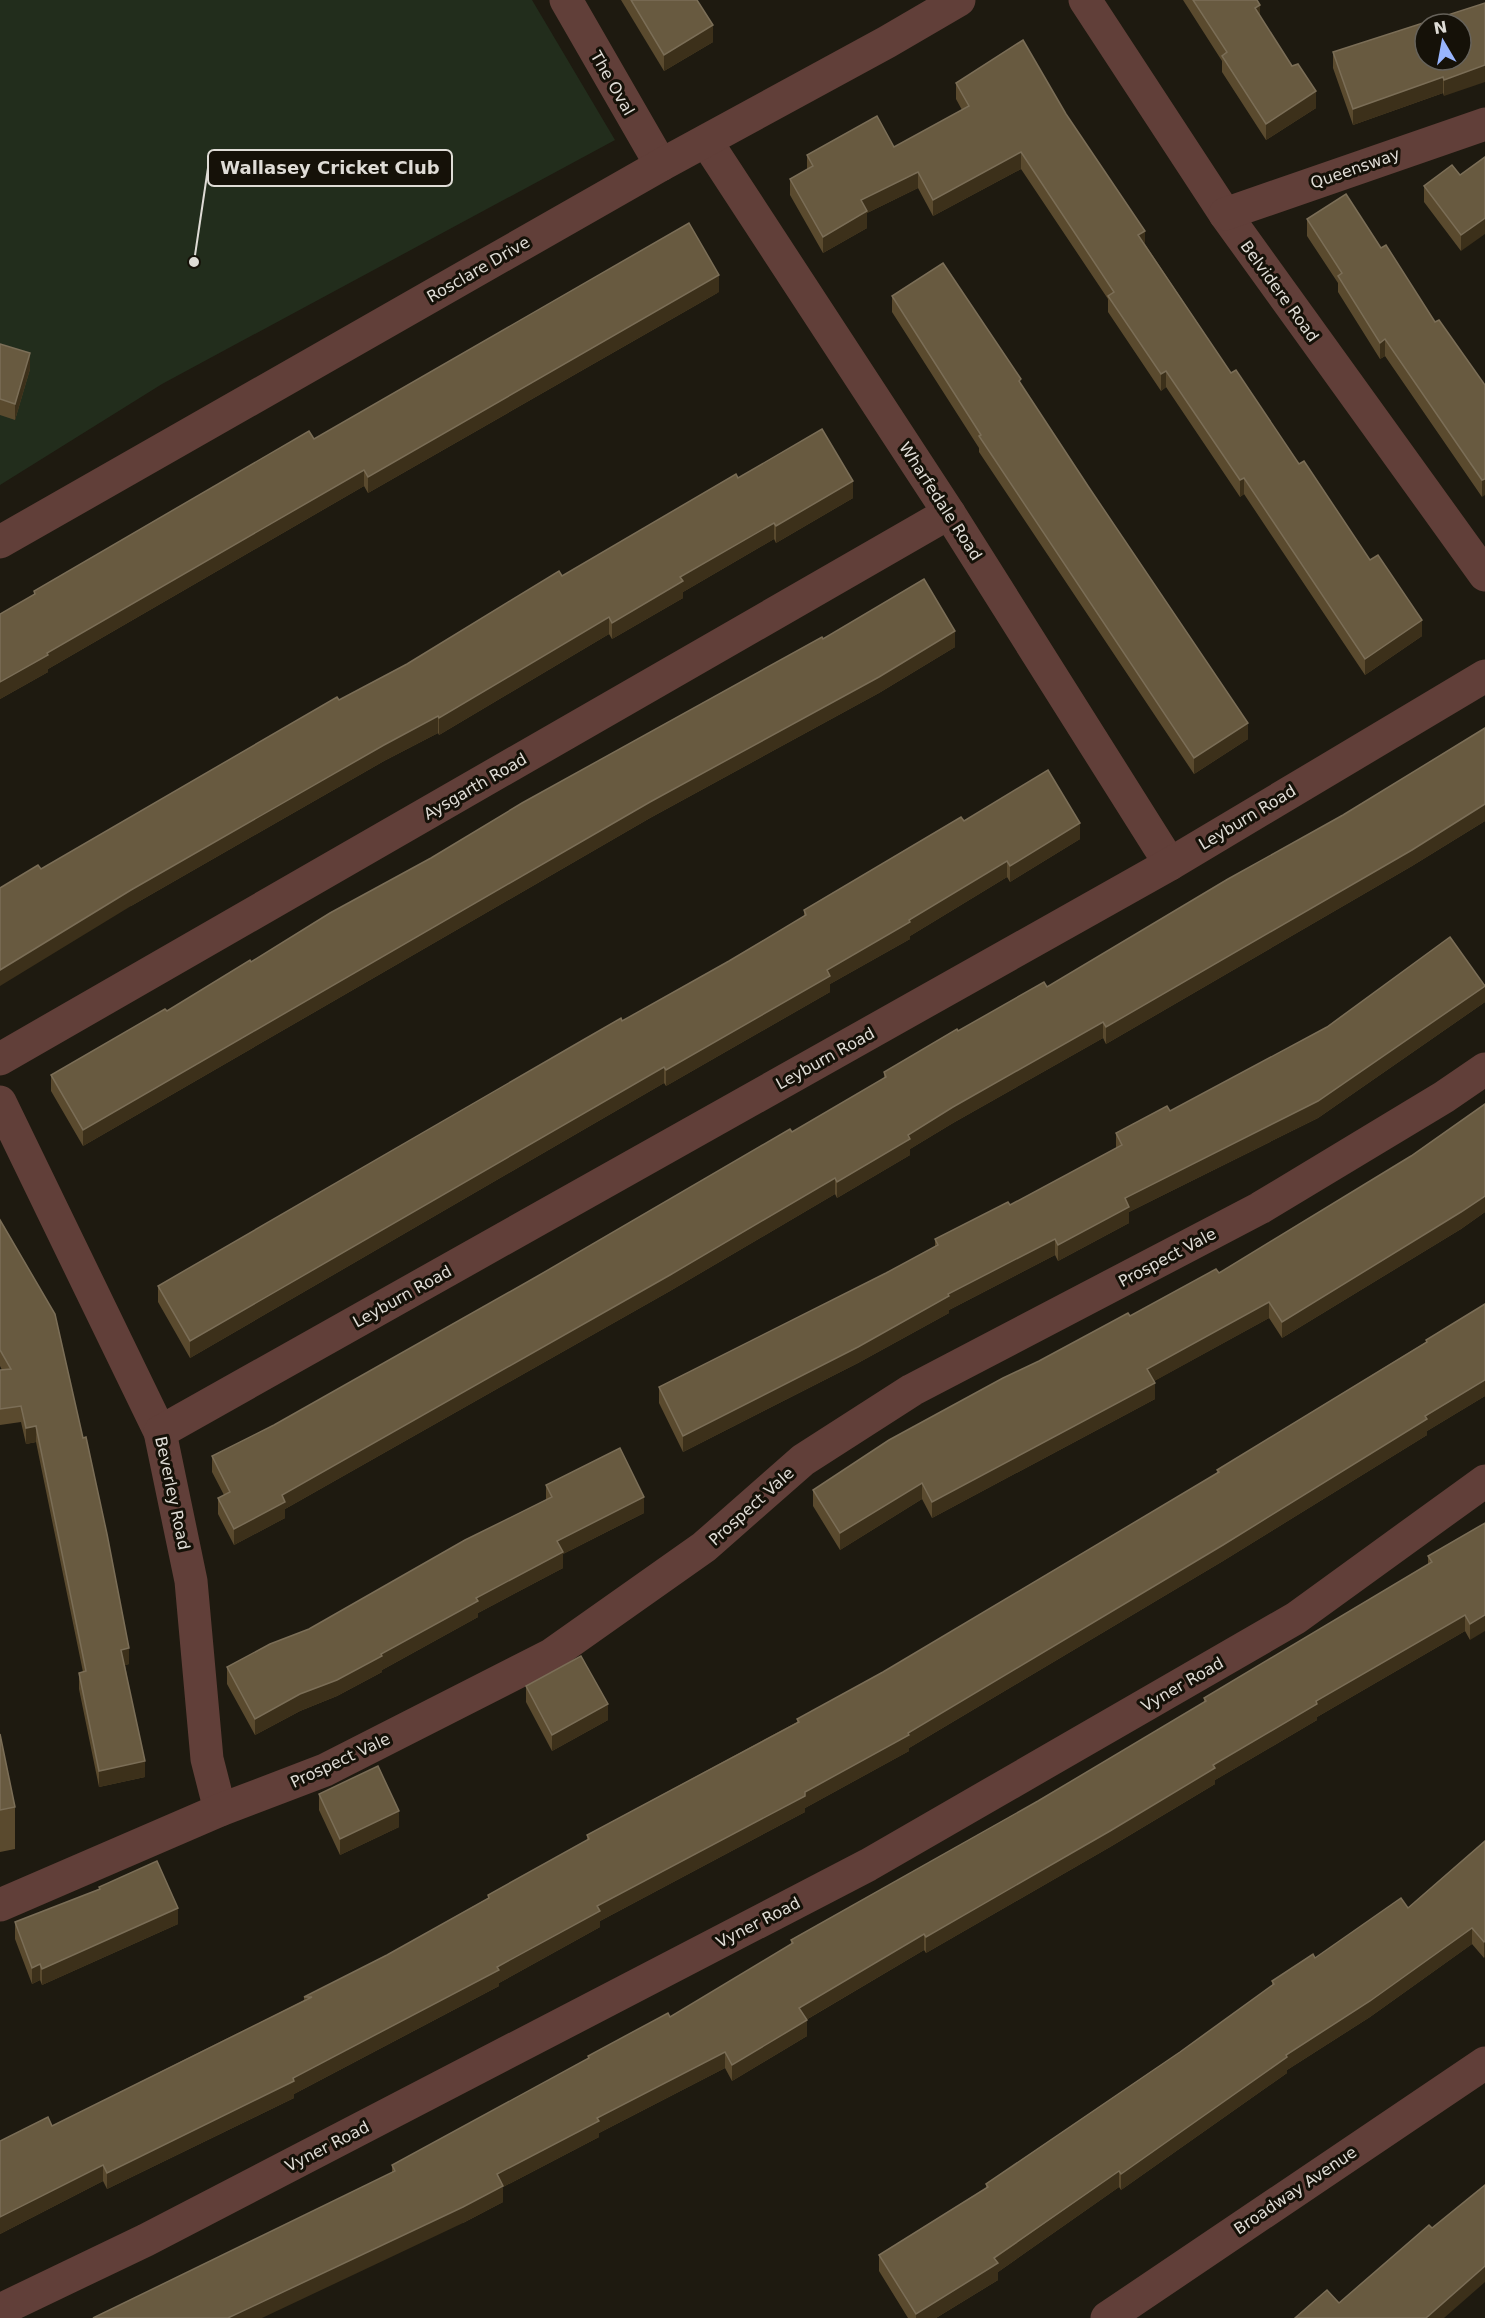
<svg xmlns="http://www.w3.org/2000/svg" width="1485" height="2318" font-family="'DejaVu Sans',sans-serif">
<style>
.green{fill:#222d1c}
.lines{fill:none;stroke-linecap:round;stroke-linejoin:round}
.minor{stroke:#613f39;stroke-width:33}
.wall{fill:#5a4a2e}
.shaded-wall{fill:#3c301a}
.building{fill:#685a40;stroke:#7b6e57;stroke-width:1.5;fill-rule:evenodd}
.labels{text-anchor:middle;stroke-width:6;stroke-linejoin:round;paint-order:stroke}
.street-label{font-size:16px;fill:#dfdcd6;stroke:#151108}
.leader{fill:none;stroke:#dfdcd6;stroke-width:2}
.callout-dot{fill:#dfdcd6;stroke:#151108;stroke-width:2}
.callout{fill:#151108;stroke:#dfdcd6;stroke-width:2}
.callout-label{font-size:18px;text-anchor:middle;font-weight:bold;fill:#dfdcd6}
</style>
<rect width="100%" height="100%" fill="#1e1a10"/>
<polygon class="green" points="0,0 532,0 615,140 162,384 0,485"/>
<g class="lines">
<g class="minor">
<polyline points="566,0 661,165"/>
<polyline points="1085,0 1225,214 1485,575"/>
<polyline points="706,141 949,513 1170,864"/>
<polyline points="1225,214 1485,124"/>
<polyline points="0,542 661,165 887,42 959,0"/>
<polyline points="0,1059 949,513"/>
<polyline points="0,1102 160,1432 191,1581 207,1759 220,1810"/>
<polyline points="160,1432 1170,864 1485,676"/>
<polyline points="0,1905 220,1810 325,1770 551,1655 704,1547 803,1460 912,1390 1260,1208 1444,1097 1485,1069"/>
<polyline points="0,2310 146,2240 868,1865 1296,1618 1485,1481"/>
<polyline points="1107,2318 1485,2063"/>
</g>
</g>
<g class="wall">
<polygon points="621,0 697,0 713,42 664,71"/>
<polygon points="1183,0 1257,0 1260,16 1292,66 1316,108 1266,140 1222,72 1222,61"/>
<polygon points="1485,3 1444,96 1443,93 1353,125 1333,68 1333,52"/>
<polygon points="956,83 1066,114 1145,244 1231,373 1370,560 1422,636 1365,675 1244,494 1240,497 1166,387 1161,391 1108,312 1108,299 1021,169 933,216 918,188 867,213 867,228 823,253 790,195 790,179 807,169 807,155 894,147 962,110 956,99"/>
<polygon points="1485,157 1461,251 1424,202 1424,186 1460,175"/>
<polygon points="1307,219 1381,248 1435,322 1485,385 1482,497 1385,356 1380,359 1338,292 1338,283 1307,236"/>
<polygon points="719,292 368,493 364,486 48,669 48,672 0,699 0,614 34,595 34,591 314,439"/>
<polygon points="892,296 1021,384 1248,739 1194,774 979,452 979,448 892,312"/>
<polygon points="0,344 30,369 15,420 0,415"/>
<polygon points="738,478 853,498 776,543 774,539 683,592 683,598 612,639 609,634 439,735 438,733 384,761 131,906 41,869 339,700 407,664"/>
<polygon points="823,639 955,647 879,693 650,818 83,1146 51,1091 51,1075 167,1011 431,858"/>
<polygon points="1485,728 1485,821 1412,866 1106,1044 1103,1038 953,1123 910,1149 910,1155 837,1198 835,1194 670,1291 285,1509 285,1518 234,1545 218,1514 218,1498 224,1495 212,1472 212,1456 274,1425 792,1132 884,1079 884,1072 958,1031 1047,987 1343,815"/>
<polygon points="964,821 1080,839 1010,882 1007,877 910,936 910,939 830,984 830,992 666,1086 664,1083 190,1358 158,1302 158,1286 729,961 804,916 804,910"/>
<polygon points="1485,984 1485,1002 1318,1118 1129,1212 1129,1223 1058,1261 1055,1255 949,1310 949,1313 858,1363 683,1452 659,1403 659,1387 886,1273 935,1247 935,1239 1010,1205 1116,1148 1116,1133"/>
<polygon points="1485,1104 1485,1212 1461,1229 1282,1338 1269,1318 1154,1381 1155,1399 932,1518 922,1499 840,1550 813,1506 813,1490 1039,1361 1219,1273 1411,1156"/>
<polygon points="0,1220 129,1664 125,1665 145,1777 99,1787 79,1689 79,1673 83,1672 36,1442 26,1444 21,1422 0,1425 0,1370 2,1370 0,1366"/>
<polygon points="1485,1304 1485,1396 1427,1431 1427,1435 1223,1561 909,1748 909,1751 805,1808 805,1812 600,1921 600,1927 499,1983 499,1986 294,2094 294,2098 107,2189 103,2181 0,2234 0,2141 52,2126 304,2000 304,1997 387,1955 488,1898 488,1895 587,1841 587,1835 797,1722 797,1719 883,1672 1217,1473 1217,1470 1426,1342 1426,1340"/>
<polygon points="546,1485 644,1513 563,1554 563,1568 478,1613 478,1617 382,1670 382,1672 337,1696 300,1711 255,1735 227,1684 227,1667 309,1629 546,1500"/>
<polygon points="1485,1523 1470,1640 1465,1631 1317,1717 1317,1720 1215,1780 1215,1784 1110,1847 926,1953 924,1950 806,2020 807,2036 732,2081 725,2068 599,2133 599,2137 503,2187 503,2202 463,2223 392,2172 392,2165 588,2059 588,2056 670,2017 791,1944 791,1940 1038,1801 1204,1703 1204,1698 1428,1564 1428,1556"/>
<polygon points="526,1686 608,1720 552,1751 526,1702"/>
<polygon points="0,1734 15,1807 15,1849 0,1852"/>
<polygon points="319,1794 399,1827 340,1855 319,1810"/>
<polygon points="1485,1841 1484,1958 1472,1944 1370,2017 1287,2070 1287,2073 1121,2190 1119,2187 998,2272 998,2280 936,2318 908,2318 879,2271 879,2255 986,2188 986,2184 1180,2052 1272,1986 1272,1981 1408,1908"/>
<polygon points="99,1887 178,1924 42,1985 40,1980 32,1984 15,1939 15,1922 99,1890"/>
</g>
<g class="shaded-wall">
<polygon points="1260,5 1260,21 1255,8"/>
<polygon points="713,25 713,42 664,71 664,55"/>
<polygon points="1485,65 1485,82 1444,96 1444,80"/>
<polygon points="1443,77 1443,93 1353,125 1353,109"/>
<polygon points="1316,91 1316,108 1266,140 1266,124"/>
<polygon points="1021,152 1021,169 933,216 933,200"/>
<polygon points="918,172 918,188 867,213 867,228 823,253 823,237 861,200"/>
<polygon points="1485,218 1485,234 1461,251 1461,235"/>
<polygon points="1145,231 1145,247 1138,235"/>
<polygon points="719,275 719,292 368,493 368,477"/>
<polygon points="1385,339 1385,356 1380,359 1380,343"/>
<polygon points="30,353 30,369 15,420 15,404"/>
<polygon points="1166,371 1166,387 1161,391 1161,374"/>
<polygon points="364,470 364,486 48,669 48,672 0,699 0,682 47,653"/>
<polygon points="1244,478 1244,494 1240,497 1240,480"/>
<polygon points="1485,479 1485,495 1482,497 1482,480"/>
<polygon points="853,481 853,498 776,543 776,526"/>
<polygon points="774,523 774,539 683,592 683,598 612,639 612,623 680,577"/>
<polygon points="609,617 609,634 439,735 439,718"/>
<polygon points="1422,620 1422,636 1365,675 1365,659"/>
<polygon points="955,631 955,647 879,693 650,818 83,1146 83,1130 650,802"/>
<polygon points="438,716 438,733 384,761 131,906 0,986 0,970 131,890 384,745"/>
<polygon points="1248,723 1248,739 1194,774 1194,758"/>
<polygon points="1485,804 1485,821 1412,866 1106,1044 1106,1027"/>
<polygon points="1080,823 1080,839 1010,882 1010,866"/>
<polygon points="1007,861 1007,877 910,936 910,939 830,984 830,992 666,1086 666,1070 827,970"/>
<polygon points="1485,986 1485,1002 1318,1118 1129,1212 1129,1223 1058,1261 1058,1245 1125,1198"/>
<polygon points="1103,1022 1103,1038 953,1123 910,1149 910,1155 837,1198 837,1182 908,1135 953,1107"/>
<polygon points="664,1067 664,1083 190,1358 190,1341"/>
<polygon points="835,1178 835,1194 670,1291 285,1509 285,1518 234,1545 234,1529 282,1495"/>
<polygon points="1485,1196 1485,1212 1461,1229 1282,1338 1282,1322"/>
<polygon points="1055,1239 1055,1255 949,1310 949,1313 858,1363 683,1452 683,1436 948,1294"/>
<polygon points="1269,1302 1269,1318 1147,1385 1147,1369"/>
<polygon points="1485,1380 1485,1396 1427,1431 1427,1435 1223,1561 909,1748 909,1751 805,1808 805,1812 600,1921 600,1927 499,1983 499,1986 294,2094 294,2098 107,2189 107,2173 293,2078 497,1967 597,1906 805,1792 908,1733"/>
<polygon points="1155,1383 1155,1399 932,1518 932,1502"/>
<polygon points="36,1426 36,1442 26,1444 26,1428"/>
<polygon points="922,1483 922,1499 840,1550 840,1533"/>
<polygon points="644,1497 644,1513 563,1554 563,1568 478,1613 478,1617 382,1670 382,1672 337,1696 300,1711 255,1735 255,1719 300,1694 381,1654 476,1598 557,1541"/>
<polygon points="1465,1615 1465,1631 1317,1717 1317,1720 1215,1780 1215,1784 1110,1847 926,1953 926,1937 1213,1765 1316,1701"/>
<polygon points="1485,1615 1485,1631 1470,1640 1470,1624"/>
<polygon points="129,1648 129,1664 121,1666 121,1650"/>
<polygon points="608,1704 608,1720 552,1751 552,1735"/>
<polygon points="145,1761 145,1777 99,1787 99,1771"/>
<polygon points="399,1811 399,1827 340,1855 340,1839"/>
<polygon points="178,1908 178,1924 42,1985 42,1969"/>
<polygon points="1472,1928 1472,1944 1370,2017 1287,2070 1287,2073 1121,2190 1121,2174 1286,2055"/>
<polygon points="924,1934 924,1950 799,2024 799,2008"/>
<polygon points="1485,1941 1485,1957 1484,1958 1484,1942"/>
<polygon points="40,1964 40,1980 32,1984 32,1968"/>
<polygon points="807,2020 807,2036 732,2081 732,2065"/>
<polygon points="725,2052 725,2068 599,2133 599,2137 503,2187 503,2202 463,2223 262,2318 228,2318 497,2174 597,2118"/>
<polygon points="103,2165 103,2181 0,2234 0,2217"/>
<polygon points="1119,2171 1119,2187 998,2272 998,2280 936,2318 916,2318 916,2314"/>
<polygon points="1485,2266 1485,2282 1444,2318 1426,2318"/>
</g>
<g class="building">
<polygon points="631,0 697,0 713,25 664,55"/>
<polygon points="1193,0 1257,0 1260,5 1255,8 1292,66 1298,64 1316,91 1266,124 1222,56 1227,52"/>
<path d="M 1485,3 L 1485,65 L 1444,80 L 1443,77 L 1353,109 L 1333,52 ZM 1425,24 L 1461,24 L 1461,60 L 1425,60 Z"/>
<polygon points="1023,40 1066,114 1145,231 1138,235 1231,373 1236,370 1299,464 1304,461 1370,560 1378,555 1422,620 1365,659 1244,478 1240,480 1166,371 1161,374 1108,296 1114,292 1021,152 933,200 918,172 861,200 867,211 823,237 790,179 813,166 807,155 877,116 894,147 969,106 956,83"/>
<polygon points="1485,157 1485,218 1461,235 1424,186 1452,165 1460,175"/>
<polygon points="1346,194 1381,248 1386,245 1435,322 1439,320 1485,385 1485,479 1482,480 1385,339 1380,343 1338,276 1342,273 1307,219"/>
<polygon points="689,223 719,275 368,477 364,470 47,653 48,655 0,682 0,614 35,594 34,591 309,431 314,439"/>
<polygon points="943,263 1021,379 1019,381 1088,486 1248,723 1194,758 979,436 981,435 892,296"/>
<polygon points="0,344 30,353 15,404 0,399"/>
<polygon points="822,429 853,481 776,526 774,523 680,577 683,581 612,623 609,617 439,718 438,716 384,745 131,890 0,970 0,888 38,865 41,869 337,697 339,700 407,664 559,571 562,576 736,474 738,478"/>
<polygon points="924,579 955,631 879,677 650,802 83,1130 51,1075 165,1009 167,1011 250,960 251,962 330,913 431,858 522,803 822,637 823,639"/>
<polygon points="1485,728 1485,804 1412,850 1106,1027 1103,1022 953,1107 908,1135 910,1139 837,1182 835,1178 670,1275 282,1495 285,1502 234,1529 218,1498 230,1492 212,1456 274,1425 536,1277 790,1129 792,1132 886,1077 884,1072 957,1029 958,1031 1044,982 1047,987 1228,879 1343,815"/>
<polygon points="1048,770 1080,823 1010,866 1007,861 909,920 910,922 827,970 830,976 666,1070 664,1067 190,1341 158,1286 583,1040 621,1018 622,1021 729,961 806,915 804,910 961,817 964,821"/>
<polygon points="1450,937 1485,986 1318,1101 1125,1198 1129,1207 1058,1245 1055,1239 948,1294 949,1296 858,1347 683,1436 659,1387 886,1273 938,1245 935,1239 1008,1202 1010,1205 1122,1145 1116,1133 1167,1106 1170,1111 1327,1027"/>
<polygon points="1485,1104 1485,1196 1461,1212 1282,1322 1269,1302 1147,1369 1155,1383 932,1502 922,1483 840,1533 813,1490 889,1440 1003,1378 1039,1361 1128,1313 1130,1316 1216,1269 1219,1273 1411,1156"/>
<polygon points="0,1220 55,1314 83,1438 86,1437 107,1534 129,1648 121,1650 145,1761 99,1771 79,1673 86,1671 36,1426 26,1428 21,1406 0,1409 0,1370 11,1369 0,1350"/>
<polygon points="1485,1304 1485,1380 1425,1416 1427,1419 1223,1545 908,1733 909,1735 805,1792 805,1796 597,1906 600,1911 497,1967 499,1970 293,2078 294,2081 107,2173 103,2165 0,2217 0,2141 48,2117 52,2126 312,1997 304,1997 387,1955 489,1898 488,1895 589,1839 587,1835 799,1722 797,1719 883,1672 1219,1472 1217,1470 1427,1342 1426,1340"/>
<polygon points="620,1448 644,1497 557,1541 563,1552 476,1598 478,1601 381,1654 382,1656 337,1680 300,1694 255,1719 227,1667 270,1644 309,1629 465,1540 552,1497 546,1485"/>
<polygon points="1485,1523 1485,1615 1470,1624 1465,1615 1316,1701 1317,1704 1213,1765 1215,1768 1110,1831 926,1937 924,1934 799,2008 807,2020 732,2065 725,2052 597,2118 599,2121 497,2174 503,2186 463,2207 228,2318 93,2318 395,2171 392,2165 589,2058 588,2056 668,2013 670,2017 793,1943 791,1940 1038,1801 1206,1701 1204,1698 1432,1562 1428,1556"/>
<polygon points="581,1656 608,1704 552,1735 526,1686"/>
<polygon points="0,1734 15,1807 0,1810"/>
<polygon points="378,1766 399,1811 340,1839 319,1794"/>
<polygon points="1485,1841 1485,1941 1484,1942 1472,1928 1370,2001 1286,2055 1287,2057 1121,2174 1119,2171 994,2258 998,2263 916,2314 879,2255 988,2187 986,2184 1180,2052 1274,1984 1272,1981 1313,1954 1315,1958 1401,1898 1408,1908"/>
<polygon points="157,1861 178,1908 42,1969 40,1964 32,1968 15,1922 100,1889 99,1887"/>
<polygon points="1485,2185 1485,2266 1426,2318 1295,2318 1327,2290 1339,2303 1429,2225 1432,2228"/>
</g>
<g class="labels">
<g class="street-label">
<text transform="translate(613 83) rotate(60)" y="6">The Oval</text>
<text transform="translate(1355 168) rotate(-19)" y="6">Queensway</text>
<text transform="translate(478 269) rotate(-30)" y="6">Rosclare Drive</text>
<text transform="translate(1280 291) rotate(54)" y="6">Belvidere Road</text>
<text transform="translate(941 501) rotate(57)" y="6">Wharfedale Road</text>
<text transform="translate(475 786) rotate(-30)" y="6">Aysgarth Road</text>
<text transform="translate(1247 817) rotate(-31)" y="6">Leyburn Road</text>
<text transform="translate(825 1058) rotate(-29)" y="6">Leyburn Road</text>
<text transform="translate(1167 1257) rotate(-28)" y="6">Prospect Vale</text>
<text transform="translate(402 1296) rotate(-29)" y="6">Leyburn Road</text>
<text transform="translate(173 1493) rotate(78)" y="6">Beverley Road</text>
<text transform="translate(751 1506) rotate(-42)" y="6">Prospect Vale</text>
<text transform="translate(1182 1684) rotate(-30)" y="6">Vyner Road</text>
<text transform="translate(340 1760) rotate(-25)" y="6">Prospect Vale</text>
<text transform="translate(758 1922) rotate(-27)" y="6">Vyner Road</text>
<text transform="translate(327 2146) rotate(-27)" y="6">Vyner Road</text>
<text transform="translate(1295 2190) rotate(-34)" y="6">Broadway Avenue</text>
</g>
</g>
<path class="leader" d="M194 262L208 168"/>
<circle class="callout-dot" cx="194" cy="262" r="6"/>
<rect class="callout" x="208" y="150" width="244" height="36" rx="6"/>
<g class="callout-label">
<text x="330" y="174">Wallasey Cricket Club</text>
</g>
<g transform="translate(1443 42) rotate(350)"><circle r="28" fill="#151108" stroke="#66625a" stroke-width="1.5"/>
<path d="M0-4.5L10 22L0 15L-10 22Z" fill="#98b5fd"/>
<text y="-9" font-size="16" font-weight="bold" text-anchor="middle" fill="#dfdcd6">N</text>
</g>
</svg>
